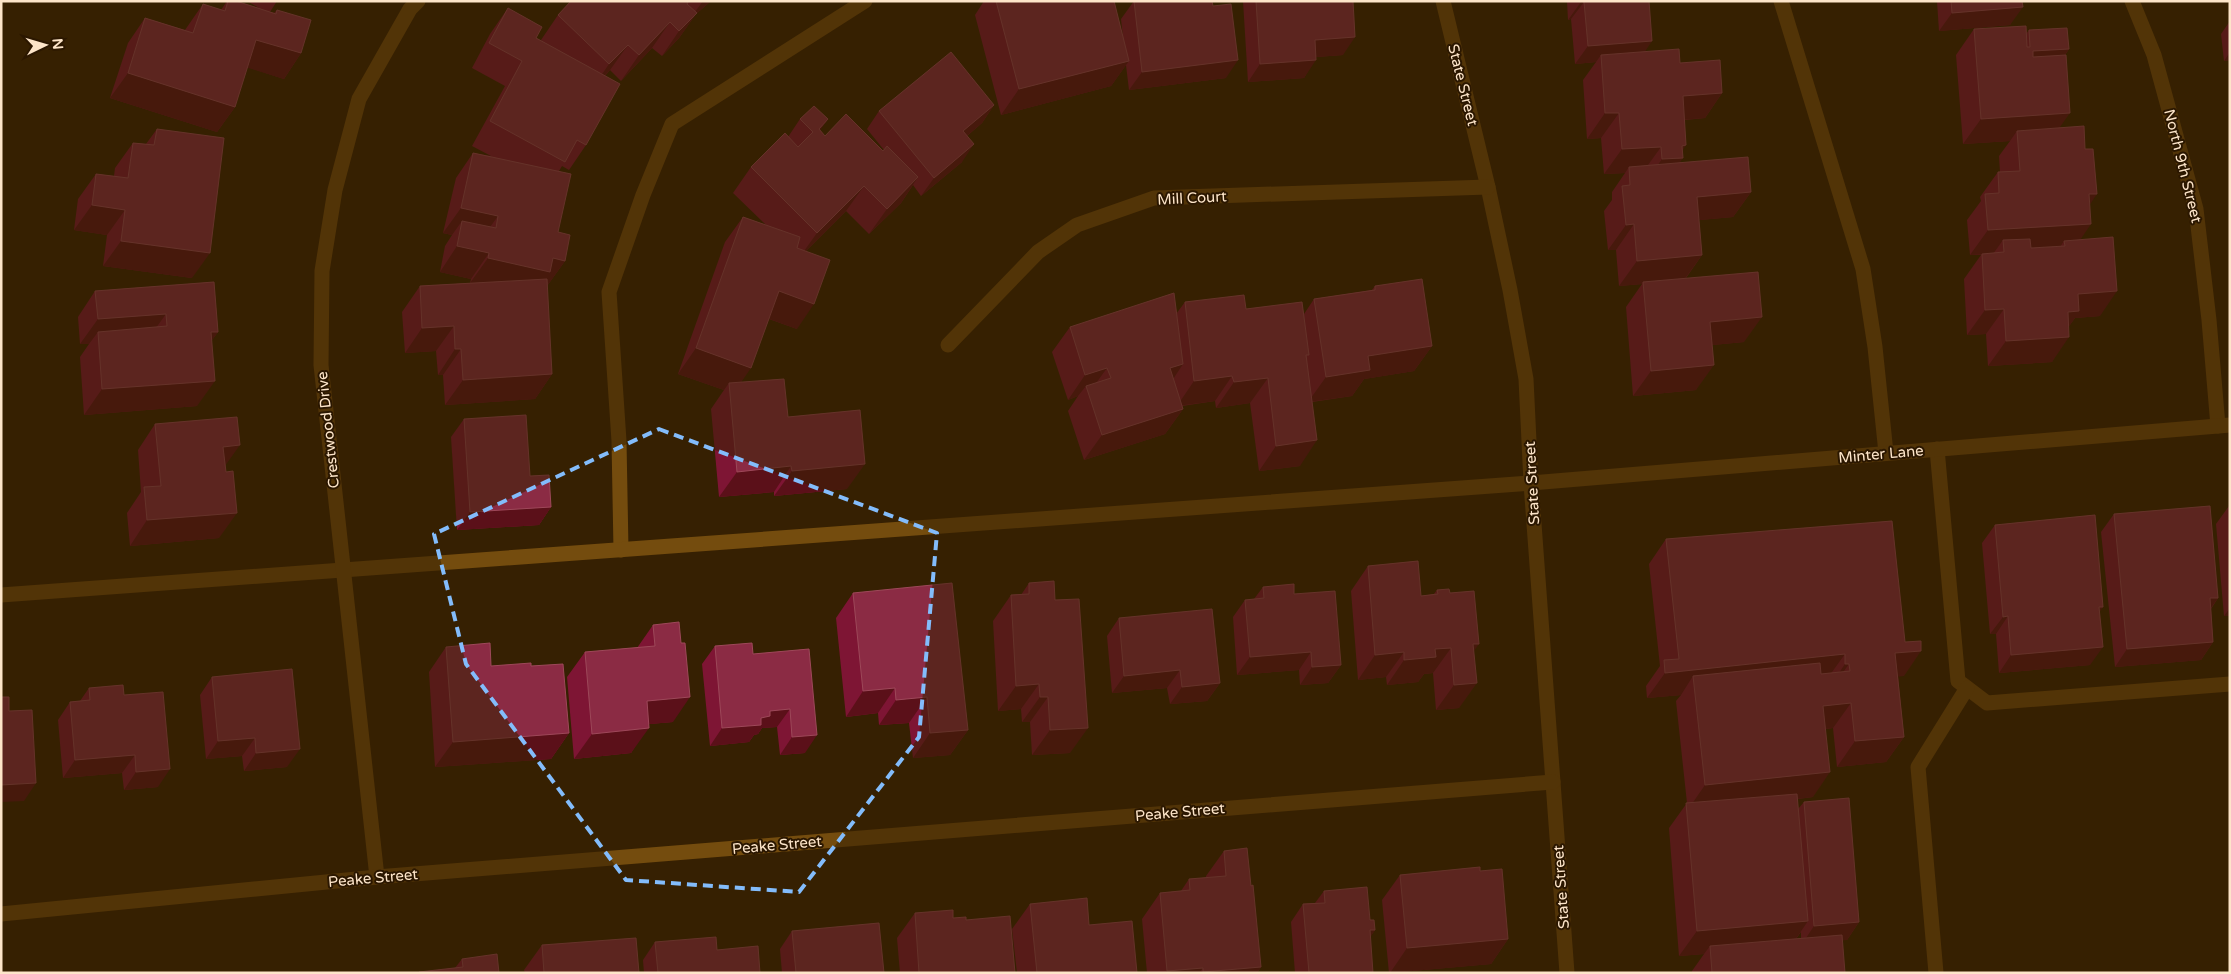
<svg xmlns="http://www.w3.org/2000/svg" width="2231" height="974" font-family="'Varela Round',sans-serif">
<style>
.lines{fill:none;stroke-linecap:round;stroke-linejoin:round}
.minor{stroke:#744c0e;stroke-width:15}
.wall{fill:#7e1534;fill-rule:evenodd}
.shaded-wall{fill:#5b1019}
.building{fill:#8b2b44;stroke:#9d4859}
.marked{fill:none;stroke:#83bcfb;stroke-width:4;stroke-dasharray:10 6;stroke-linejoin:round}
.labels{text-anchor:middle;stroke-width:4;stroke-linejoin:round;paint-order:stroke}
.street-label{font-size:15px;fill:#fde5c9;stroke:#2b1700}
</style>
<rect width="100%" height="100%" fill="#362002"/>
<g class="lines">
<g class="minor">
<polyline points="1443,1 1488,187 1510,290 1526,379 1531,483 1567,973"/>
<polyline points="1781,1 1863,269 1875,347 1886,453"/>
<polyline points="2132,1 2154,55 2196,209 2209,320 2218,426"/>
<polyline points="948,345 1038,252 1077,225 1154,198 1488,187"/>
<polyline points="1937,449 1958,681 1987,703 2230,684"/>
<polyline points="621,550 619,441 609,292 643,195 672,124 865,1"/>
<polyline points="1,595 1531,483 2230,425"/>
<polyline points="377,877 321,365 322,271 335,190 359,99 410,9 418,1"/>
<polyline points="1,914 377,877 1553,782"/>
<polyline points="1936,973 1918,767 1967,688"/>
</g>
</g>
<g class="wall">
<polygon points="227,1 236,1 259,8 247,1 277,1 270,12 274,13 277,10 301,53 284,79 247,67 235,107 217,132 110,98 128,43 145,18 185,30 203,4 221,10"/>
<polygon points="571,1 711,1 696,14 679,38 662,56 652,48 621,81 610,70 605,76 586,145 569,170 562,166 559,171 558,232 565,261 547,286 552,374 535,399 445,405 443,375 438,375 436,351 405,353 402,312 420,286 470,283 471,279 440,272 445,246 452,235 443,233 456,178 473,153 491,156 472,146 505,86 472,68 490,34 508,8 536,38 542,41 541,40 558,15"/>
<polygon points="984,1 1114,1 1123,38 1121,19 1134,1 1226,78 1129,90 1126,65 1111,86 1001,115 975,15"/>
<polygon points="1243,1 1353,1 1343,55 1316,57 1304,78 1248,82"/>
<polygon points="1567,1 1649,1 1645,51 1680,63 1722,93 1705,118 1685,120 1682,151 1680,162 1751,192 1733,217 1699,220 1702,255 1686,278 1744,342 1712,345 1696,390 1633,396 1626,307 1642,284 1619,286 1616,250 1608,250 1604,211 1612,200 1612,192 1625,173 1604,174 1601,138 1587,139 1583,80 1596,62 1575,64 1571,19 1568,20"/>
<polygon points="1937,1 2022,1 2010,25 1939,31"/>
<polygon points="2230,21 2230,60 2224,61 2221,34"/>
<polygon points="1974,29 2026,34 2029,30 2069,49 2065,55 2060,128 2085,149 2090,204 2080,240 2100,316 2075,318 2069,326 2052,362 1988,366 1986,334 1967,335 1964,279 1981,255 1970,255 1967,220 1981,201 1980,197 1998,172 2000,172 1999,156 2010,141 1963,144 1956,55"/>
<polygon points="994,105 982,123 967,136 962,162 921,196 913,185 901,203 869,234 846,211 806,251 797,329 769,319 741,382 788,417 847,489 774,496 774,492 719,497 711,409 724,390 678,374 725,242 743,217 766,225 733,193 751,167 788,137 800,119 828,119 820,130 825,136 883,151 884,150 867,129 879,111"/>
<polygon points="157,129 192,278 103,266 107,235 74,230 78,199 96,174 114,176 115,168 133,143 146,144"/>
<polygon points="214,282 218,332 212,340 197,406 84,415 80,357 89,344 80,344 78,317 95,291"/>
<polygon points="1375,286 1432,346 1414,371 1364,379 1352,396 1312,402 1300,466 1259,471 1250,403 1216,408 1215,401 1182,406 1183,409 1165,434 1084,460 1068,411 1078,396 1068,400 1052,352 1070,327 1176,314 1185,302 1246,309 1304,314 1314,299 1372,290"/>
<polygon points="464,419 530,476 551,507 539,525 457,530 451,437"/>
<polygon points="155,424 225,466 219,538 130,546 127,513 141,492 138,450"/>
<polygon points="2229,506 2230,506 2230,624 2229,616 2224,616 2216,524"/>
<polygon points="2114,514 2218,598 2211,609 2213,642 2201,660 2115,667 2101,532"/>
<polygon points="1995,525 2099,612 2090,665 1999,673 1996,634 1990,634 1982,543"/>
<path d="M 1666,539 L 1904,676 L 1898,676 L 1904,737 L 1886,762 L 1837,767 L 1833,728 L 1826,729 L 1813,797 L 1798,799 L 1798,809 L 1804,802 L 1859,922 L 1847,940 L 1842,940 L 1845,973 L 1692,973 L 1692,971 L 1704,954 L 1679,956 L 1669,828 L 1687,803 L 1676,701 L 1681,695 L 1647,698 L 1646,686 L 1660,666 L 1649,564 ZM 1801,932 L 1801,938 L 1796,939 Z"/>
<polygon points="1368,566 1421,596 1434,594 1437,590 1450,593 1474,651 1459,708 1436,710 1433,673 1424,674 1418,682 1387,685 1386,677 1358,680 1351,591"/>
<polygon points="1029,583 1055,600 1070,753 1032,755 1030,722 1022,722 1021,709 998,711 993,621 1011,595 1021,595"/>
<polygon points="1263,587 1294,594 1341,665 1328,683 1300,685 1299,670 1237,675 1233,617 1245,600 1254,599"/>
<polygon points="853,593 968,730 950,755 913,758 909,723 879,725 878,713 846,717 836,618"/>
<polygon points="1119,618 1220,683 1207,701 1170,704 1167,688 1112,693 1107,636"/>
<polygon points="653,625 673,722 649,724 631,753 574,759 567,677 585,652 637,648"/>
<polygon points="715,646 753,654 809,649 805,753 780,755 777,727 762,728 758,734 754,735 749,742 710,746 702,664"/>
<polygon points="446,647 491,666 531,666 569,733 551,759 435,767 429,672"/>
<polygon points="212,677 287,767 244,771 242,756 206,759 200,695"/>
<polygon points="89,688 124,695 158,787 124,790 122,773 63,778 58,720 70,702 80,701"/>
<polygon points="1224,851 1251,886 1261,967 1257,973 1147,973 1142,919 1160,893 1181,891 1189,879 1206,878 1206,876"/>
<polygon points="1480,871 1508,939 1491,964 1389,973 1382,900 1400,875"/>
<polygon points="1324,891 1370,920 1375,930 1370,937 1373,973 1295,973 1291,922 1303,904 1315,903"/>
<polygon points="1030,904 1089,925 1137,973 1017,973 1012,929"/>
<polygon points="915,913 966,920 1015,973 900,973 897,938"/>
<polygon points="792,931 884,973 782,973 780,949"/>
<polygon points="655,942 717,950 760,973 644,973 643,960"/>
<polygon points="542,945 639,973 525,973 524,970"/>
<polygon points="462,959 499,973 418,973 419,972 455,968"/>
</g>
<g class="shaded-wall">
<polygon points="703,1 711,1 696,14 679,38 662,56 679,31 689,20"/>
<polygon points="1581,2 1584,2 1571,19 1568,20"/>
<polygon points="2023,7 2010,25 1939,31 1952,13"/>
<polygon points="670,22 652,48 621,81 639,55"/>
<polygon points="1355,37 1343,55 1303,58 1315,40"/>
<polygon points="256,40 301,53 284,79 239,65"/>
<polygon points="1652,41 1640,59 1601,55 1596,62 1575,64 1588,46"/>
<polygon points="628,45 610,70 592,89 609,64"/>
<polygon points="2069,49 2052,74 2015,76 2033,51"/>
<polygon points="2230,52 2230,60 2224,61"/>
<polygon points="1238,60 1226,78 1129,90 1142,72"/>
<polygon points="1316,60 1304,78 1248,82 1260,64"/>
<polygon points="1129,61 1111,86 1001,115 1019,89"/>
<polygon points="128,73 235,107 217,132 110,98"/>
<polygon points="1722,93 1705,118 1666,121 1683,96"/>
<polygon points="994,105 982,123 951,149 963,131"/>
<polygon points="1605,113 1619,113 1601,138 1587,139"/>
<polygon points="2070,113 2052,138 2017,131 2010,141 1963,144 1981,119"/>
<polygon points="828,119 810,144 819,129"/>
<polygon points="974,144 962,162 921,196 934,178"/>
<polygon points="1686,145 1677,159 1683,158 1665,183 1644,185 1662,159 1682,146"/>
<polygon points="1661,147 1643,172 1629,167 1625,173 1604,174 1622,149"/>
<polygon points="918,177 901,203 869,234 887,209"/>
<polygon points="864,186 846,211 799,258 817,233"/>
<polygon points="1751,192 1733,217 1679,222 1697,197"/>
<polygon points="2089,194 2097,194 2080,219"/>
<polygon points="92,205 125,210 107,235 74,230"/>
<polygon points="461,208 498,216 480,241 462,221 452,235 443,233"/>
<polygon points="1634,224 1616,250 1608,250 1626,225"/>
<polygon points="2091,224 2074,249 2065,246 2064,241 2058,250 2004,252 2003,240 1993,254 1970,255 1988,230"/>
<polygon points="121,241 210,253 192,278 103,266"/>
<polygon points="457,246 489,253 471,279 440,272"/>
<polygon points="1702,255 1684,280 1643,282 1642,284 1619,286 1637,261"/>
<polygon points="488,258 553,258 565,261 547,286 470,283"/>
<polygon points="779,291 814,304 797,329 761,316"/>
<polygon points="2117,291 2100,316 2075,318 2062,336 2050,337 2078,294"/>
<polygon points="2004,309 1986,334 1967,335 1985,310"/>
<polygon points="166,314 148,339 98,332 89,344 80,344 98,319"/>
<polygon points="1762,317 1744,342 1692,347 1710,322"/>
<polygon points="454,326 436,351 405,353 422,328"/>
<polygon points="211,332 218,332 200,357"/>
<polygon points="2069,337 2052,362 1988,366 2006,341"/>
<polygon points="1432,346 1414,371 1364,379 1352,396 1308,402 1326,377 1368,356"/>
<polygon points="696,348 751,368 733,394 729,383 724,390 678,374"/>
<polygon points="455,349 461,349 443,375 438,375"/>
<polygon points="1183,364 1166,390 1170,368"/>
<polygon points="1714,365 1696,390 1633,396 1651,371"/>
<polygon points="1107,368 1089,393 1086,386 1078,396 1068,400 1085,375"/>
<polygon points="552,374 535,399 445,405 463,380"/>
<polygon points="1232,376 1215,401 1177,406 1194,381"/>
<polygon points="1268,378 1250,403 1216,408 1234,382"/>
<polygon points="215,381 197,406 84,415 102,389"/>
<polygon points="1183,409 1165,434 1084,460 1102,435"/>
<polygon points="1317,440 1300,466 1259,471 1276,446"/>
<polygon points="240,445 222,470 223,447"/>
<polygon points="865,464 847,489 774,496 792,471"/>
<polygon points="791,466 774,492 719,497 737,472"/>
<polygon points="551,507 539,525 457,530 470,512"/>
<polygon points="237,513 219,538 130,546 147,520"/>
<polygon points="2210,598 2218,598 2206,615"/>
<polygon points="2099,607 2103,607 2091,624"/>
<polygon points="2230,608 2230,615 2229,616 2224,616"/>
<polygon points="2008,616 1996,634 1990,634 2003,617"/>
<polygon points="2213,642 2201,660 2115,667 2127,649"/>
<polygon points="1473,644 1479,644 1461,669"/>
<polygon points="2103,647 2090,665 1999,673 2011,655"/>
<polygon points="1451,648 1433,673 1424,674 1418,682 1387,685 1404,660 1435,649"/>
<polygon points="1921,651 1904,676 1878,679 1895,653"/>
<polygon points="1311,652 1299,670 1237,675 1250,657"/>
<polygon points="1404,652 1386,677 1358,680 1375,655"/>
<polygon points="1845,654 1827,679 1693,676 1681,695 1647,698 1665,673"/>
<polygon points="1845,664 1849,664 1831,689 1828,689"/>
<polygon points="1341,665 1328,683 1300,685 1312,667"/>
<polygon points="1180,670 1167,688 1112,693 1124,676"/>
<polygon points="1220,683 1207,701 1170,704 1182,687"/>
<polygon points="1477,683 1459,708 1436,710 1454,685"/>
<polygon points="1039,684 1021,709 998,711 1016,686"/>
<polygon points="895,688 878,713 846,717 863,691"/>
<polygon points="690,697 673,722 629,726 647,701"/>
<polygon points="927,697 909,723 879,725 896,700"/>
<polygon points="1040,697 1048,697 1030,722 1022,722"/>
<polygon points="1851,703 1833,728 1806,731 1823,706"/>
<polygon points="790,709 777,727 762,728 758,734 754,735 749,742 710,746 722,728 761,718 770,711"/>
<polygon points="649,728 631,753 574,759 592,734"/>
<polygon points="1088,728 1070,753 1032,755 1050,730"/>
<polygon points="968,730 950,755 913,758 930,733"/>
<polygon points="569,733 551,759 435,767 453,742"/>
<polygon points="817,735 805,753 780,755 792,737"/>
<polygon points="1904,737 1886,762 1837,767 1855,741"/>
<polygon points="255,738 242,756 206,759 218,741"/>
<polygon points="300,749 287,767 244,771 256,753"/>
<polygon points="135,755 122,773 63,778 75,760"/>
<polygon points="170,769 158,787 124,790 136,772"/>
<polygon points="1830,772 1813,797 1687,811 1705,785"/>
<polygon points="36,783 24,801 1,802 1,785"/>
<polygon points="1808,921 1791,946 1710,946 1704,954 1679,956 1697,931"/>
<polygon points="1859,922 1847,940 1802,944 1814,926"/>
<polygon points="1370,930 1375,930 1363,948"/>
<polygon points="1508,939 1491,964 1390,973 1407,948"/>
<polygon points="1261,967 1257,973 1203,973 1203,972"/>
<polygon points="1203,968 1199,973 1166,973 1167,971"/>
</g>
<g class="building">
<polygon points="228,1 236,1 276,14 277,10 311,20 301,53 256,40 235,107 128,73 145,18 193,33 203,4 225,11"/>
<polygon points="571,1 687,1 688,2 687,4 697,13 679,31 670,22 639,55 628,45 609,64 558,15"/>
<polygon points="996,1 1114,1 1129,61 1019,89"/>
<polygon points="1134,1 1212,1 1213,6 1231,4 1238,60 1142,72"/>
<polygon points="1256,1 1353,1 1355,37 1315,40 1316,60 1260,64"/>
<polygon points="1580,1 1649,1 1652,41 1588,46 1584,2"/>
<polygon points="1951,1 2022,1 2023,7 1952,13"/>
<polygon points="508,8 542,27 536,38 620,84 586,145 577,140 565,162 490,121 522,61 489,43"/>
<polygon points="2026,26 2027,47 2030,47 2029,30 2067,28 2069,49 2033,51 2033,57 2066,55 2070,113 1981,119 1974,29"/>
<polygon points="1679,49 1680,63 1720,60 1722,93 1683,96 1686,145 1682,146 1683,158 1662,159 1661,147 1622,149 1619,113 1605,113 1601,55"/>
<polygon points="951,52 994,105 963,131 974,144 934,178 879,111"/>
<polygon points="814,106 828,119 819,129 825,136 846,114 883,151 887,146 918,177 887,209 864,186 817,233 751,167 785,133 798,147 813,132 800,119"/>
<polygon points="2084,126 2085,149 2093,149 2097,194 2089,194 2091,224 1988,230 1985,194 1999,193 1998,172 2020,171 2017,131"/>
<polygon points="157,129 224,138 210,253 121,241 125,210 92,205 96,174 128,178 133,143 154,145"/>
<polygon points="473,153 571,174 558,232 570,235 565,261 553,258 550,272 488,258 489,253 457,246 462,221 496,228 498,216 461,208"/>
<polygon points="1748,157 1751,192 1697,197 1702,255 1637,261 1634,224 1626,225 1622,186 1630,185 1629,167"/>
<polygon points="743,217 800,237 797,248 830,260 814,304 779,291 751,368 696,348"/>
<polygon points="2113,237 2117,291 2078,294 2079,311 2068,312 2069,337 2006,341 2004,309 1985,310 1982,254 2004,252 2003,240 2030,239 2031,248 2065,246 2064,241"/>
<polygon points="1758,272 1762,317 1710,322 1714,365 1651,371 1643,282"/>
<polygon points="547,279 552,374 463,380 461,349 455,349 454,326 422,328 420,286"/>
<polygon points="1422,279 1432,346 1368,356 1370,370 1326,377 1314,299 1375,290 1375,286"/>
<polygon points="214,282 218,332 211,332 215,381 102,389 98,332 167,326 166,314 98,319 95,291"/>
<polygon points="1174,293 1183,364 1170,368 1183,409 1102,435 1086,386 1111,378 1107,368 1085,375 1070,327"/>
<polygon points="1244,295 1246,309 1302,302 1309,355 1306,355 1317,440 1276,446 1268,378 1234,382 1232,376 1194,381 1185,302"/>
<polygon points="784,379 788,417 860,410 865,464 792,471 791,466 737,472 729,383"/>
<polygon points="526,415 530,476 549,475 551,507 470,512 464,419"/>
<polygon points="237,417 240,445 223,447 226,472 233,471 237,513 147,520 144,487 161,486 155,424"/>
<polygon points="2210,506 2218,598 2210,598 2213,642 2127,649 2114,514"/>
<polygon points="2095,515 2103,607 2099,607 2103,647 2011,655 2008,616 2003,617 1995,525"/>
<polygon points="1892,521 1905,642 1921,641 1921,651 1895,653 1904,737 1855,741 1851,703 1823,706 1830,772 1705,785 1693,676 1820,663 1821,674 1850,671 1849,664 1845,664 1845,654 1665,673 1664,660 1679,659 1666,539"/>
<polygon points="1418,561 1421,596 1438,594 1437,590 1449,589 1450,593 1474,591 1479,644 1473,644 1477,683 1454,685 1451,648 1435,649 1436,657 1404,660 1404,652 1375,655 1368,566"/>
<polygon points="1054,581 1055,600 1079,599 1088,728 1050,730 1048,697 1040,697 1039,684 1016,686 1011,595 1029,594 1029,583"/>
<polygon points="952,583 968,730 930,733 927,697 896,700 895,688 863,691 853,593"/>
<polygon points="1294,584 1294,594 1335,591 1341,665 1312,667 1311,652 1250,657 1245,600 1264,598 1263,587"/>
<polygon points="1212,609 1220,683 1182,687 1180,670 1124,676 1119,618"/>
<polygon points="679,622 681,643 685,643 690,697 647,701 649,728 592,734 585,652 655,646 653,625"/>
<polygon points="490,643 491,666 531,663 531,666 563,664 569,733 453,742 446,647"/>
<polygon points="752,643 753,654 809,649 817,735 792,737 790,709 770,711 770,716 761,718 761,725 722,728 715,646"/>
<polygon points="292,669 300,749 256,753 255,738 218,741 212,677"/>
<polygon points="123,685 124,695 163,692 170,769 136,772 135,755 75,760 70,702 90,700 89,688"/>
<polygon points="1,697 9,697 9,711 32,710 36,783 1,785"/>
<polygon points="1797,794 1808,921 1697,931 1686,803"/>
<polygon points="1849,798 1859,922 1814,926 1804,802"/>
<polygon points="1247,848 1251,886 1253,885 1261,967 1203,972 1203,968 1167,971 1160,893 1190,890 1189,879 1226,876 1224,851"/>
<polygon points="1480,867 1480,871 1502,869 1508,939 1407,948 1400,875"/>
<polygon points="1367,887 1370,920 1374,920 1375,930 1370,930 1373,973 1309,973 1303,904 1325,903 1324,891"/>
<polygon points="1087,898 1089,925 1132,921 1137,973 1037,973 1030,904"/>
<polygon points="953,910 953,918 966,917 966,920 1010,916 1015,973 919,973 915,913"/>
<polygon points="879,923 884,973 796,973 792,931"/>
<polygon points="1842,935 1845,973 1712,973 1710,946"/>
<polygon points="716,937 717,950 758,946 760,973 658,973 655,942"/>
<polygon points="636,938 639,973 544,973 542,945"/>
<polygon points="497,954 499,973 419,973 419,972 463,967 462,959"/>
</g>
<path d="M0 0H2231V974H0ZM 659,429 L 937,533 L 919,737 L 799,892 L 626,880 L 466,664 L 434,534 Z" fill="#362002" fill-opacity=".55" fill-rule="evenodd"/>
<path class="marked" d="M 659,429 L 937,533 L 919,737 L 799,892 L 626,880 L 466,664 L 434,534 Z"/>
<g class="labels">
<g class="street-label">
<text transform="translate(1463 85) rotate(76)" y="5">State Street</text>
<text transform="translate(2183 166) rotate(76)" y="5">North 9th Street</text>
<text transform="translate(1192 198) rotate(-3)" y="5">Mill Court</text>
<text transform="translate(328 430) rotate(-96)" y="5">Crestwood Drive</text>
<text transform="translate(1881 454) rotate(-5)" y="5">Minter Lane</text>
<text transform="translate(1532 483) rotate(-93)" y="5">State Street</text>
<text transform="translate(1180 812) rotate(-5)" y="5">Peake Street</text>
<text transform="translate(777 845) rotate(-5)" y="5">Peake Street</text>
<text transform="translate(373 878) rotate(-5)" y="5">Peake Street</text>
<text transform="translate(1561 887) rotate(-94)" y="5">State Street</text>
</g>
</g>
<rect width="2231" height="974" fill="none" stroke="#fde5c9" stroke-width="5"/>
<g transform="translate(45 45) rotate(85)" stroke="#2b1700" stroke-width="4" paint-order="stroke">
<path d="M0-4L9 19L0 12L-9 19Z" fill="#fde5c9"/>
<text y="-8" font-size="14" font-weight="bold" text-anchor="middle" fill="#fde5c9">N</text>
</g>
</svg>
